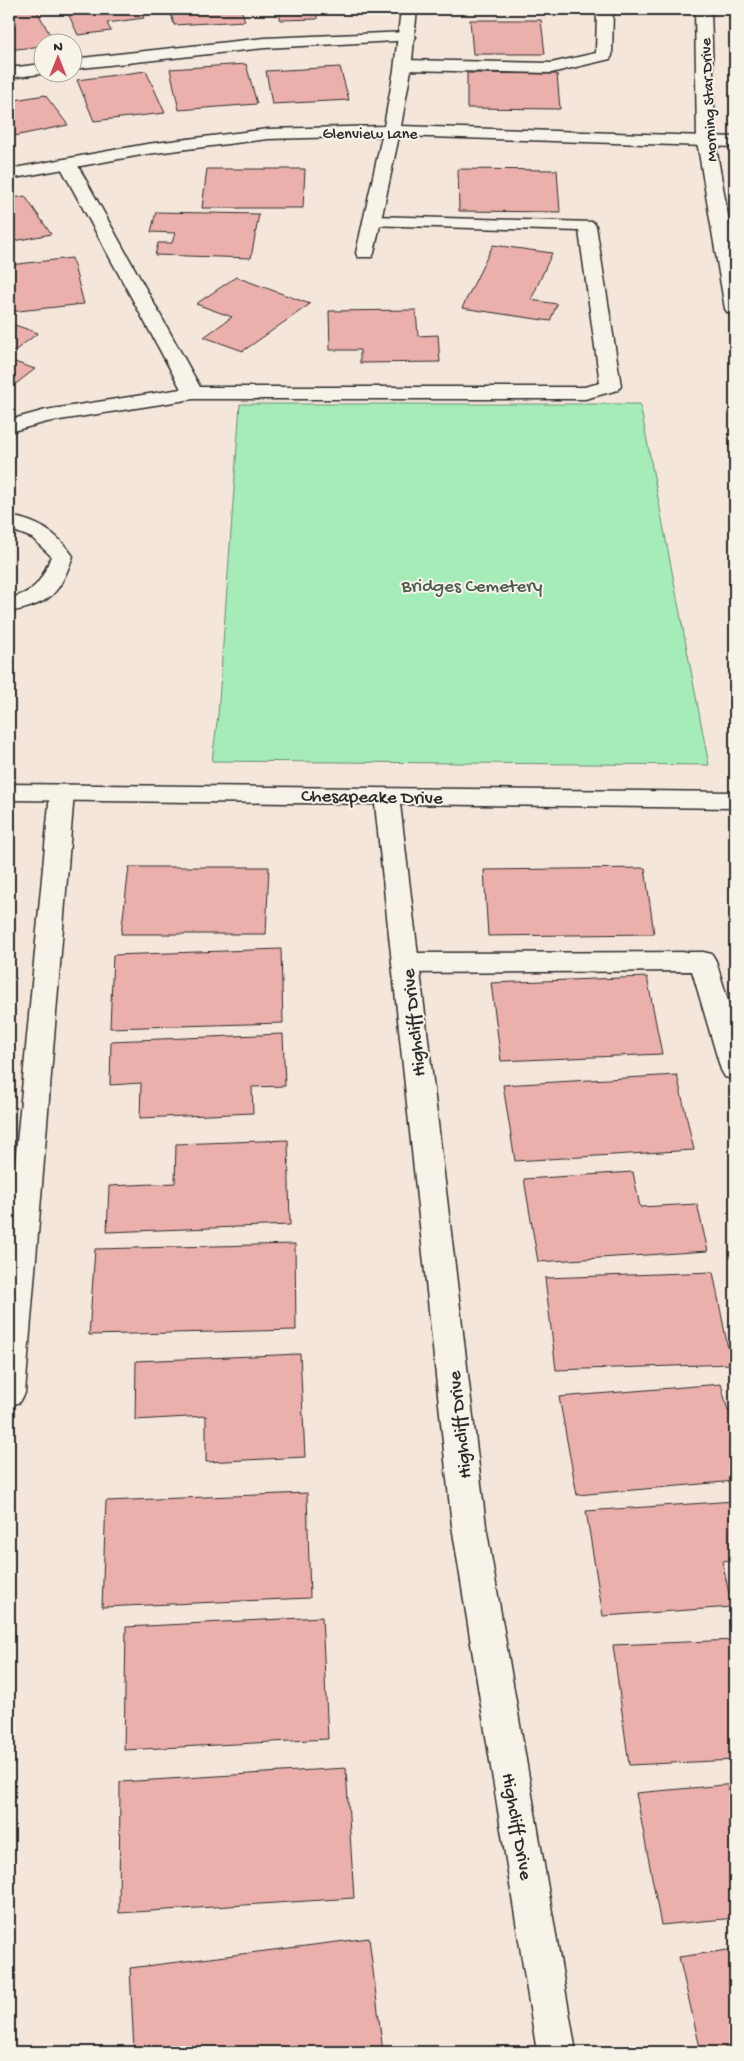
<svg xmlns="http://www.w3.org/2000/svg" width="744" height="2061" font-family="'Gochi Hand',sans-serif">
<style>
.green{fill:#a5ecb8;stroke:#688c72}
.building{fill:#ebb0ab;stroke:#2b2b2b}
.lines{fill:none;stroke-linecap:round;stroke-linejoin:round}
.service-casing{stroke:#2b2b2b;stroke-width:3}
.minor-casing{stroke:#2b2b2b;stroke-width:3}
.tertiary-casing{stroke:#2b2b2b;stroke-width:3}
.service{fill:#f7f3e8;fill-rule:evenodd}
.minor{fill:#f7f3e8;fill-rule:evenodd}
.tertiary{fill:#f7f3e8;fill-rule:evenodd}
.labels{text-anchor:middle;stroke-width:4;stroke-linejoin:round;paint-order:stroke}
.far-street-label{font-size:16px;fill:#2b2b2b;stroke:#f7f3e8}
.park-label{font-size:19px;fill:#4a5b4e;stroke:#f7f3e8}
.street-label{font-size:19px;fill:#2b2b2b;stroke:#f7f3e8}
</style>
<rect width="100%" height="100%" fill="#f5e6dc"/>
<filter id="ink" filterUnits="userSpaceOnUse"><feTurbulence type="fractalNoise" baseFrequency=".02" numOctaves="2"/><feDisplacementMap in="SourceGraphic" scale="10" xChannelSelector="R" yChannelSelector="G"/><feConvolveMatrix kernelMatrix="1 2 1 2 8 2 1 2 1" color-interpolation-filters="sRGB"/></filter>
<g filter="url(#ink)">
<polygon class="green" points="240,404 640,404 709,765 212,761 218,715"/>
<g class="building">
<polygon points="36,9 54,42 42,42 42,46 9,50 9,10"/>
<polygon points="66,9 139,9 144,18 107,23 111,31 78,35"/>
<polygon points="170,9 241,9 245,21 174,25"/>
<polygon points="280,9 317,9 317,19 280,20"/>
<polygon points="470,20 541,20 545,54 473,54"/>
<polygon points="246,64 257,104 179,110 170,69"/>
<polygon points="340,67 349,100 272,104 266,71"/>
<polygon points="146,71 165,113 94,121 77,80"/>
<polygon points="467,73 557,74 560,109 467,108"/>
<polygon points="45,95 68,125 9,137 9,101"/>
<polygon points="207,169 305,169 303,208 202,208"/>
<polygon points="458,169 557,170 560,212 459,211"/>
<polygon points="25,196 51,234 9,242 9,199"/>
<polygon points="156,212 259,214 251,258 155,255 158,243 172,243 175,233 151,232"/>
<polygon points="493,245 552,253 531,300 557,304 550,321 462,308"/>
<polygon points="72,258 84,304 9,312 9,265"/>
<polygon points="236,277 310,304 243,351 204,337 232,317 196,304"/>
<polygon points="416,310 418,336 438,335 440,362 360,363 360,350 330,350 329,311"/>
<polygon points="9,323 38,333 9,355"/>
<polygon points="9,360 35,369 13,386 9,384"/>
<polygon points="129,867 269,867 266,934 121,934"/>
<polygon points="645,868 654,934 488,936 484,870"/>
<polygon points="281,949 283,1023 110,1028 113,955"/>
<polygon points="647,977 662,1054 501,1061 491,983"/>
<polygon points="283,1034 285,1086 252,1087 253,1113 140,1118 141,1083 110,1085 111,1041"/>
<polygon points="677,1075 694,1150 515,1161 503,1085"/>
<polygon points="288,1140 290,1225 107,1232 109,1186 175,1183 176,1144"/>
<polygon points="633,1172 640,1207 697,1204 708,1251 538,1262 524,1179"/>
<polygon points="295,1244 296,1330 89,1335 95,1249"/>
<polygon points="713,1272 731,1364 556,1370 545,1278"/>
<polygon points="300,1354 305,1457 206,1462 206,1416 135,1420 136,1361"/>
<polygon points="721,1384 728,1411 735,1410 735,1481 577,1495 559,1397"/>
<polygon points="307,1493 310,1598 102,1607 106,1501"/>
<polygon points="735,1501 735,1560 722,1561 732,1607 603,1616 586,1511"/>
<polygon points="322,1617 328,1739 124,1750 126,1627"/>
<polygon points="735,1640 735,1760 629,1765 613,1645"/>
<polygon points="346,1768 354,1898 119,1913 120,1782"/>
<polygon points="735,1784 735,1918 661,1925 636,1793"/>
<polygon points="369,1938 383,2052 134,2052 130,1968"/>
<polygon points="735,1949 735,2052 701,2052 679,1957"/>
</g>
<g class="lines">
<defs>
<g id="service">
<polygon points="597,9 613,9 612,56 610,59 551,73 403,70 397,68 395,65 397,62 403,60 551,63 596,53"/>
<polygon points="408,32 416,37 414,40 265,48 72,69 72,59 265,38"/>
<polygon points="42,64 42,72 48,73 9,78 9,68"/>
<polygon points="68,159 74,160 77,164 200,387 584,387 600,383 579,231 366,225 363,221 366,217 372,216 593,222 596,226 621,386 618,390 585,399 193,399 47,422 9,432 9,420 46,410 181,389 59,164 62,160"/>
<path d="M 9,516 C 38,521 56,532 73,556 C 59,595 50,604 9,612 L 9,598 C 35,593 42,580 51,556 L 32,538 L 9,529 Z"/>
<polygon points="62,785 71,787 74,793 25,1393 20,1402 9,1406 9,1227 50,793 53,787"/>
<polygon points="703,952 712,954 716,961 735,1024 735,1080 725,1077 721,1070 692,971 405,973 396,970 392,963 396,956 405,953"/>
</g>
<g id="minor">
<polygon points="401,9 417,9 411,70 401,126 735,137 735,147 399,136 374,253 372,257 358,257 356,253 382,136 268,139 147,154 9,179 9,169 147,144 268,129 384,126 394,70"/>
<polygon points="9,784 735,792 735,808 400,804 486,1526 576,2052 537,2052 452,1526 375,804 9,800"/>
</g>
<polygon id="tertiary" points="695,9 711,9 715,141 735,256 735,315 728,313 725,309 697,141"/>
</defs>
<use href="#service" class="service-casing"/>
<use href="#minor" class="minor-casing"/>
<use href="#tertiary" class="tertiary-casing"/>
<use href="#service" class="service"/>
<use href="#minor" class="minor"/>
<use href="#tertiary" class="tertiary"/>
</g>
</g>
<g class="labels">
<g class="far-street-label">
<text transform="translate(707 100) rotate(-93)" y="6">Morning Star Drive</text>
<text x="370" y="138">Glenview Lane</text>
</g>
<g class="park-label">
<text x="472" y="591">Bridges Cemetery</text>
</g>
<g class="street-label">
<text transform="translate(372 795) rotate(1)" y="7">Chesapeake Drive</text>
<text transform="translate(412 1023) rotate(-96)" y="7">Highcliff Drive</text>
<text transform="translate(458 1425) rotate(-96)" y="7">Highcliff Drive</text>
<text transform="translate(519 1826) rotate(80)" y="7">Highcliff Drive</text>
</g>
</g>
<rect width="744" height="2061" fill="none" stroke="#f7f3e8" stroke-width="30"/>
<rect x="15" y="15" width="714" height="2031" fill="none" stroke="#2b2b2b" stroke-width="2" filter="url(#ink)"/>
<g transform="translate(58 58)"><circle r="24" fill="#f7f3e8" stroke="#a5a39c"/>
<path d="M0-4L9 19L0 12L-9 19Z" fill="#d1495b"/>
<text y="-8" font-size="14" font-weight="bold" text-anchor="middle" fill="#2b2b2b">N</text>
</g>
</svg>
